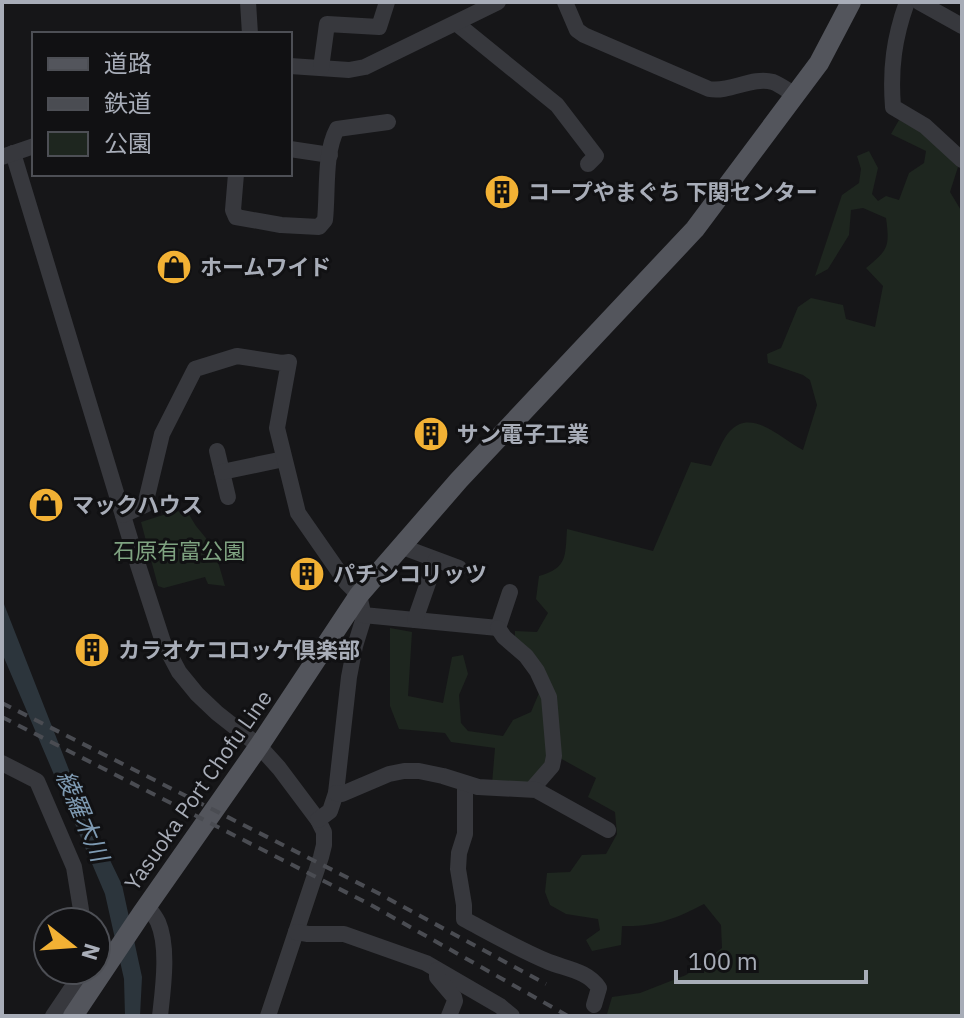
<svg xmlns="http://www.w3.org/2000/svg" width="964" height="1018" font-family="'IBM Plex Sans','Noto Sans JP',sans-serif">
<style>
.green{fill:#1e261f}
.water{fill:#2c353c}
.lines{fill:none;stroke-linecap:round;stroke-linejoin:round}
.minor{stroke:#37383d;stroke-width:16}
.major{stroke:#53555c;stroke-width:20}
.rail{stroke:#4a4c52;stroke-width:4;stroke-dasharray:10 8;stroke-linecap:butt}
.labels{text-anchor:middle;stroke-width:6;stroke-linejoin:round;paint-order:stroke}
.poi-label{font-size:22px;font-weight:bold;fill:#a8adb8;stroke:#111113;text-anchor:start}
.park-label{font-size:22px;fill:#7fa381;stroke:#111113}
.street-label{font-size:22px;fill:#a8adb8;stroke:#111113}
.water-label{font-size:24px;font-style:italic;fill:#7f9bb3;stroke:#111113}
</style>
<rect width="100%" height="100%" fill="#161618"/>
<g class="green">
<path d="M 899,120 L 926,134 L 958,167 L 950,192 L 962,212 L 962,1016 L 611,1016 L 607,1014 L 612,997 L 640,993 L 686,975 L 722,948 L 721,925 L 704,904 C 675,919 655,927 622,926 L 621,945 L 592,951 L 586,940 L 600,930 L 598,919 L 566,914 L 550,905 L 545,892 L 547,873 L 570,872 L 582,855 L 606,854 L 617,834 L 615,812 L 588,797 L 596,778 L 558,757 L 529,785 L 492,784 L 495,748 L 451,742 L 445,733 L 399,729 L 390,706 L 390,628 L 412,632 L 408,696 L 443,703 L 452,657 L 463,655 L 468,674 L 459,695 L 461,723 L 468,731 L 503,736 L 513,720 L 531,712 L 542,686 L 515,644 L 515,631 L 537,632 L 548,613 L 536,599 L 539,576 C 568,568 565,556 567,529 L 653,551 L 691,462 L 711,466 C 716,456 723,438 730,431 C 752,407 782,440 803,450 L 817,405 L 810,380 L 803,375 L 768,363 L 767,354 L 781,348 L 798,307 L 811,298 L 843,305 L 846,319 L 875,327 L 883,286 L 866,268 C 888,250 890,247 886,218 L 863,208 L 851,210 L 849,235 L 828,269 L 815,276 L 842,195 L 859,183 L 861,169 L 857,156 L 869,151 L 878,168 L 872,194 L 878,201 L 886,196 L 899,200 L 909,173 L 924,163 L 926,151 L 891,134 Z"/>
<polygon points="176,511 188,513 196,526 214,548 225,586 208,584 205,577 164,588 158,586 141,522"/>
</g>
<polygon class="water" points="2,599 80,798 122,885 142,977 140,1016 125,1016 124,979 105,894 2,653"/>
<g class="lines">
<g class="minor">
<polyline points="248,2 250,34"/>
<path d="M 565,2 L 577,30 L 584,35 L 709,89 C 730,93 752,76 773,82 C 781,85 788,91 795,95"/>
<path d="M 907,2 C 894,38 890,69 893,107 L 925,126 L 962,160"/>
<polyline points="919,2 962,26"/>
<polyline points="456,23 557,105 596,156 588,164"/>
<polyline points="290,66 349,70 365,67 498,2"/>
<polyline points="321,68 327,24 379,27 387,2"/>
<polyline points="290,149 330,155"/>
<polyline points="13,153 138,565 163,642 179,672 197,694 217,713 259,746 279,768 318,820 324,832 324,845 321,857 268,1016"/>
<polyline points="2,157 34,146"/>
<path d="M 236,174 L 233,210 L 236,217 L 281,225 L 319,227 L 325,220 C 328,192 324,153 337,129 L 388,122"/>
<polyline points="217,451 228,497"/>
<polyline points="222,472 284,459"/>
<polyline points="123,515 145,505 162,434 195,369 237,356 282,363 289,362 277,428 298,513 346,582 359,595 364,617 355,646 349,677 336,793 330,811 318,820"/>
<polyline points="400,546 459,568"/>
<polyline points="363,615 498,628 510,592"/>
<polyline points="415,620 436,560"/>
<polyline points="498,628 504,637 526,656 537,671 549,697 554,756 552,766 532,789"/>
<polyline points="2,763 37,781 74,867 83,922"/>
<path d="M 465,784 L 465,834 L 459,853 L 458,869 L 464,905 L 464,919 C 492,934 520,950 549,962 C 567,969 588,971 599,988 L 594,1005"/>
<polyline points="336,793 342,794 389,774 404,771 419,771 443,776 478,787 536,790 608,830"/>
<path d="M 147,906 C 151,911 155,916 158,922 C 169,947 163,989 160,1016"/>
<polyline points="296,932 308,934 344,934 426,963 500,1006 512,1016"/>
<polyline points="437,970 437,977 454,997 455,1001 449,1016"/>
<polyline points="53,1016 84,970"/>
</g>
<polyline class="major" points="73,1016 142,913 259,746 359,595 459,480 695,229 819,63 851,2"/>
<g class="rail">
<polyline points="2,703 376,892 546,984"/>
<polyline points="2,717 371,905 568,1016"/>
</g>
</g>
<defs>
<symbol id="building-disc" viewBox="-11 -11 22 22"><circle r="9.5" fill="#f2b134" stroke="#111113"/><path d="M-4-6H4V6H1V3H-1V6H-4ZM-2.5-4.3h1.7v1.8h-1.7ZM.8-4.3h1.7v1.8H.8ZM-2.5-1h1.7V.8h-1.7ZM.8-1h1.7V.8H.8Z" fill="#111"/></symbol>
<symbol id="shop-disc" viewBox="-11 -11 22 22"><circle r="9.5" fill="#f2b134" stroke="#111113"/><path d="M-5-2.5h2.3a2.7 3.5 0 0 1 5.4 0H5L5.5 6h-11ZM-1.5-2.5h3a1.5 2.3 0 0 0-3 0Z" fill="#111"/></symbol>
</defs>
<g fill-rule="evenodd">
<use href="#building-disc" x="482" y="172" width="40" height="40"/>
<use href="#shop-disc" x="154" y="247" width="40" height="40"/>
<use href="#building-disc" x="411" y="414" width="40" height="40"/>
<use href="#shop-disc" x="26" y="485" width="40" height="40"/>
<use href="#building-disc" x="287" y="554" width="40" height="40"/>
<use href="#building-disc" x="72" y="630" width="40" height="40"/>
</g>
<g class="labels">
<g class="poi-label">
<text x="528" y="200">コープやまぐち 下関センター</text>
<text x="200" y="275">ホームワイド</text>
<text x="457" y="442">サン電子工業</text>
<text x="72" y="513">マックハウス</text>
<text x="333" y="582">パチンコリッツ</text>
<text x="118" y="658">カラオケコロッケ倶楽部</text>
</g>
<g class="park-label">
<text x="179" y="559">石原有富公園</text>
</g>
<g class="street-label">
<text transform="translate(198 790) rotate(-55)" y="8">Yasuoka Port Chofu Line</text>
</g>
<g class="water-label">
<text transform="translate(82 816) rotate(67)" y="8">綾羅木川</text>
</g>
</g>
<rect width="964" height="1018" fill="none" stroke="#a8adb8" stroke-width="8"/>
<rect x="32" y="32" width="260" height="144" fill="#111113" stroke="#4d4f55" stroke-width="2"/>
<rect x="48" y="58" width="40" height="12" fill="#53555c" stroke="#4d4f55" stroke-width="2"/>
<text x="104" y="72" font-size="24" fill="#a8adb8">道路</text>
<rect x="48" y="98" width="40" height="12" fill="#4a4c52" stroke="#4d4f55" stroke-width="2"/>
<text x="104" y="112" font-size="24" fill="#a8adb8">鉄道</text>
<rect x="48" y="132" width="40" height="24" fill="#1e261f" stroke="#4d4f55" stroke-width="2"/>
<text x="104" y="152" font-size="24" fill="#a8adb8">公園</text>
<g transform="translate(72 946) rotate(107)"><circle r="38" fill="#111113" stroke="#4d4f55" stroke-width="2"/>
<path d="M0-6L14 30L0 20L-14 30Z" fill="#f2b134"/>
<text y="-12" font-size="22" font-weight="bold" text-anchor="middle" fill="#a8adb8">N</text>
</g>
<path d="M676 970v12h190v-12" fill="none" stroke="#a8adb8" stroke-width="4"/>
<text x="688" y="970" font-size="24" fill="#a8adb8" stroke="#111113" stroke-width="6" paint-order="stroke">100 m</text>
</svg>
